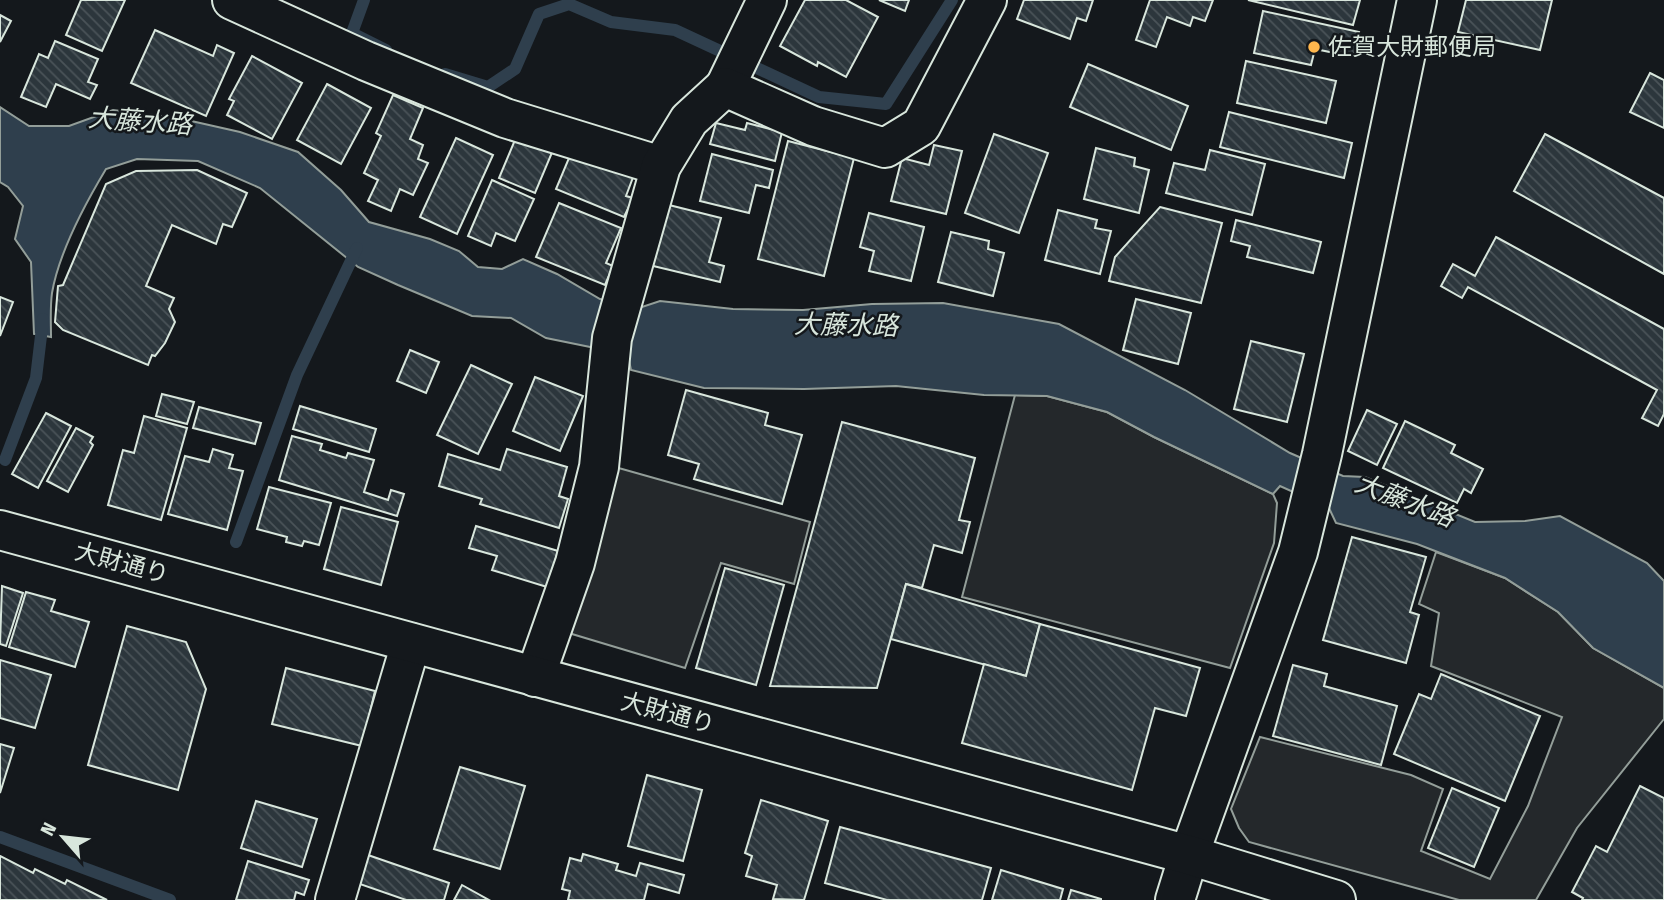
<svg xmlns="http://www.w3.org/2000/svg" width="1664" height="900" font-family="'Fira Sans Condensed','Noto Sans JP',sans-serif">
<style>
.parking{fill:#24282b;stroke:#939e99;stroke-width:2}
.water{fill:#2f3f4d;stroke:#939e99;stroke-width:2}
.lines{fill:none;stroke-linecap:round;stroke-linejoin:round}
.stream{stroke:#2f3f4d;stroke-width:12}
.building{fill:url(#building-back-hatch);stroke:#d8e6dc;stroke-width:2}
.minor-casing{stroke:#d8e6dc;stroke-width:42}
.major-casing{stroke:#d8e6dc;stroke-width:42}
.minor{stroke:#14181c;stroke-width:38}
.major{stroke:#14181c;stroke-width:38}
.poi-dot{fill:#ffb74d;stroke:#14181c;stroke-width:2.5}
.labels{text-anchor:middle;stroke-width:5;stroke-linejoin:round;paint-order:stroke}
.poi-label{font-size:24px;fill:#d8e6dc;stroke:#14181c;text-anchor:start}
.street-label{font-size:24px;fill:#d8e6dc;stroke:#14181c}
.water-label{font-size:26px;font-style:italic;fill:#d8e6dc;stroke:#14181c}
</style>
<defs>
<pattern id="building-back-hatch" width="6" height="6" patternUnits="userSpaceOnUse" patternTransform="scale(1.75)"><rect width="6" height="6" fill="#2c363c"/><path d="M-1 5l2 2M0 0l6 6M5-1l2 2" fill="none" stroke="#4a5358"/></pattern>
</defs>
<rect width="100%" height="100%" fill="#14181c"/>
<g class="parking">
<polygon points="1015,395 1047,396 1107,412 1154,437 1273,494 1277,503 1274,543 1230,668 962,597"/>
<polygon points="608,465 810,522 794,584 721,563 685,668 562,631"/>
<polygon points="1436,552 1505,578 1558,612 1593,648 1664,688 1664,719 1577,828 1536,900 1459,900 1249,842 1239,828 1231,809 1260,737 1411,775 1443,789 1421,851 1490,879 1528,806 1562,717 1431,666 1439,613 1419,604"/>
</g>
<path class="water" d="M 0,107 L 29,126 L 69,126 L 113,110 L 178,118 L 240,132 L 298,152 L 341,190 L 369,222 L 430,239 L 459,251 L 478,267 L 502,269 L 523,259 L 557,274 L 600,299 L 636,309 L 660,301 L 733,309 L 803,310 L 872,304 L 943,303 L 1059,324 L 1185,390 L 1290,453 L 1343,476 L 1365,477 L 1475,522 L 1525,521 L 1560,516 L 1647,563 L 1664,581 L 1664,688 L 1593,648 L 1558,612 L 1505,578 L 1417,544 L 1336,523 L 1329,508 L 1280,486 L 1273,494 L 1154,437 L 1107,412 L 1047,396 L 984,395 L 896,386 L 804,389 L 704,388 L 631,370 L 626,346 L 595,348 L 546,338 L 511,318 L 472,316 L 398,285 L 358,267 L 260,188 L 198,161 L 137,159 L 106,169 C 85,204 59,252 52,293 C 50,307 51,323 51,337 L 34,334 L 31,262 L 15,239 L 23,206 L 8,187 L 0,182 Z"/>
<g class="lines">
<g class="stream">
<polyline points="364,0 352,33 386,50"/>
<polyline points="445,74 488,87 515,69 539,14 569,4 611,22 675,30 819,97 886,104 952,0"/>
<polyline points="5,460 36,378 43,319"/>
<polyline points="236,542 297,375 357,248"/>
<polyline points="0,837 170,900"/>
</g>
</g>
<g class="building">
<polygon points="81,0 125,0 102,51 66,35"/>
<polygon points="805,0 846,0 878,17 846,77 818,62 817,66 780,46"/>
<polygon points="879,0 909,0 905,11"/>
<polygon points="1024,0 1093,0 1086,21 1077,18 1070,39 1017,19"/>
<polygon points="1150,0 1213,0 1205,21 1193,17 1190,26 1167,17 1156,47 1136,40"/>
<polygon points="1248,0 1360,0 1353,25"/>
<polygon points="1466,0 1552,0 1540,50 1458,32"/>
<polygon points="1263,11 1359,32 1354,57 1315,49 1311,65 1254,53"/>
<polygon points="0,15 11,21 0,42"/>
<polygon points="155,30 213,56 217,45 234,53 206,116 131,83"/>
<polygon points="55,41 98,59 88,82 97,85 90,99 56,84 46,107 21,97 39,54 48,58"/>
<polygon points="252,56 302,83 272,139 227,115 234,101 229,99"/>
<polygon points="1246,61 1336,81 1326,123 1237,103"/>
<polygon points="1088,64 1188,106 1171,150 1070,107"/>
<polygon points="1650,73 1664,80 1664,128 1630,112"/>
<polygon points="327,84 371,108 341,164 297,140"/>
<polygon points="393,95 423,108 410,139 423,145 418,159 428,163 413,195 400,189 391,211 368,201 378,180 364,173 381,136 376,133"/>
<polygon points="1229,112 1352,143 1344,178 1220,147"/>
<polygon points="716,123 745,130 747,123 782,132 775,161 710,144"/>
<polygon points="520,128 556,143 535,193 499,178"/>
<polygon points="994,134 1048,153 1019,233 965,213"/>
<polygon points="1545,134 1664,198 1664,274 1514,191"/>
<polygon points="456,138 493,155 457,234 420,217"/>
<polygon points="788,141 854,158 824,276 758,259"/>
<polygon points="934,145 962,151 946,214 891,201 902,158 929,165"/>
<polygon points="574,146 635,172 626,196 633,198 624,217 556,189"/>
<polygon points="1096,148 1135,158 1134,166 1149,170 1139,213 1084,199"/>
<polygon points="1210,150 1265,164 1252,215 1166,193 1174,163 1205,170"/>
<polygon points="712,154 773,170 769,188 756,185 749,213 700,201"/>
<polygon points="197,170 247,193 232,227 223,224 216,244 172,225 146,286 174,298 169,309 175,322 165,343 155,356 152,355 148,365 63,330 55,322 58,286 63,285 106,184 136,171"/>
<polygon points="492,180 534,199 515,241 496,233 491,246 468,236"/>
<polygon points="559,203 621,228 606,263 613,266 605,285 536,257"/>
<polygon points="665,204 721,218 709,262 724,266 720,282 649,265"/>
<polygon points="1160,207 1222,223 1201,303 1109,281 1115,257"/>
<polygon points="1058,210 1097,220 1095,228 1111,231 1100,274 1045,260"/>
<polygon points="869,213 924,227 911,281 869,271 874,251 860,247"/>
<polygon points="1236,220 1321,242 1313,273 1247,257 1250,246 1231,241"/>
<polygon points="951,232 989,241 988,249 1004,253 993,296 938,282"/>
<polygon points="1496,237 1664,329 1664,414 1658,426 1642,418 1657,390 1468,287 1462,298 1441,286 1453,264 1475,276"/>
<polygon points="0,297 13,302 0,336"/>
<polygon points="1136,299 1191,313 1178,364 1123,350"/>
<polygon points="1251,341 1304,354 1287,422 1234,409"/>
<polygon points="410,350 439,362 426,393 397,381"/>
<polygon points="471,365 512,384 478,454 437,435"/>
<polygon points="535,377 583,396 560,451 513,431"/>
<polygon points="686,390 768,413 765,425 802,435 782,504 694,479 699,464 668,455"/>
<polygon points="162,394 194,402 187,424 156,416"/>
<polygon points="300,406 376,429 369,452 293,429"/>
<polygon points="199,407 261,423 255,444 193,428"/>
<polygon points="1367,410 1397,424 1377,465 1348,451"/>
<polygon points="46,413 71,426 38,488 12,474"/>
<polygon points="144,416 187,428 161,520 108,505 123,450 134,453"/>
<polygon points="1405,421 1455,445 1451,453 1483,469 1471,493 1464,489 1457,503 1383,468"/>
<polygon points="842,422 975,458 959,520 970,522 962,553 934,545 922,588 906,584 877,688 770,686"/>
<polygon points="76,428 93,437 90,442 93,445 68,492 47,481"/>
<polygon points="292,436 322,444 320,450 346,458 348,453 374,460 364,492 388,500 391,490 404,494 397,516 279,480"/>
<polygon points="213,449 233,455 229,468 243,471 227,530 168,514 185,456 209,462"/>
<polygon points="507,449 567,467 559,496 568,499 559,528 480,504 482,499 439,486 448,454 500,470"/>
<polygon points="269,487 331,503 319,545 304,541 302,546 286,542 287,537 257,529"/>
<polygon points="341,507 398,522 381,585 324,569"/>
<polygon points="476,526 558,551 547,587 492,570 497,556 469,548"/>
<polygon points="1352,537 1426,557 1410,612 1419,615 1406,663 1323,640"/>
<polygon points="725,568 784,585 756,685 696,668"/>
<polygon points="906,584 1040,624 1026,676 891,639"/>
<polygon points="2,586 23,593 6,646 0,644"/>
<polygon points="26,592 55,600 51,611 89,622 75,667 9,647"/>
<polygon points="1040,624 1200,668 1186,716 1155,708 1132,790 962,743 984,664 1026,676"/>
<polygon points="127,626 186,642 206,689 178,790 88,765"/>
<polygon points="0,660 51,675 35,728 0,718"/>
<polygon points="1293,665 1327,674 1324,686 1397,706 1381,765 1273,736"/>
<polygon points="286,668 375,691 362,746 272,724"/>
<polygon points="1441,674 1540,716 1505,801 1394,754 1419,694 1431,699"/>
<polygon points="0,744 14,748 0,793"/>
<polygon points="460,767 525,786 500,869 434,849"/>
<polygon points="647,775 702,790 683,861 628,846"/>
<polygon points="1640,786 1664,798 1664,900 1582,900 1583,898 1572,892 1596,846 1607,852"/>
<polygon points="1452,788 1499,808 1474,867 1428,848"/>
<polygon points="761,800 828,821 804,900 773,899 777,885 746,876 752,856 745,853"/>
<polygon points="256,801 317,819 302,867 241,848"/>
<polygon points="840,827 991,868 982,900 887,900 825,883"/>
<polygon points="365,854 449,883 444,900 406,900 354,882"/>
<polygon points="583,854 618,864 616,870 636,876 640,863 684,875 679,893 648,884 644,900 568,900 570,891 562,889 570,858 581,861"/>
<polygon points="0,856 33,873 35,869 65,884 67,880 107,900 0,900"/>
<polygon points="248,861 309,880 304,895 296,892 294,900 236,900"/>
<polygon points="1001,870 1063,889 1060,900 992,900"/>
<polygon points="462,885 489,900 454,900"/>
<polygon points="1071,890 1101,899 1101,900 1068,900"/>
</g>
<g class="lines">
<defs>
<g id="minor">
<polyline points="232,0 366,61 505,118 661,166"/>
<polyline points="725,87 767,0"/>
<polyline points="535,677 575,563 599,467 612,338 661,166 689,120 725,87 813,126 885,148 921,126 987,0"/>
<polyline points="335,900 411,643"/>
<polyline points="1175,900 1189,855 1298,552 1322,454 1417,0"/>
</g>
<polyline id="major" points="0,530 1189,855 1336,900"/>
</defs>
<use href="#minor" class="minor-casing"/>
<use href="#major" class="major-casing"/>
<use href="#minor" class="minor"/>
<use href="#major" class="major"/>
</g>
<circle class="poi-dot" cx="1314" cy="47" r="7"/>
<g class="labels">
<g class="poi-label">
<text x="1328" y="55">佐賀大財郵便局</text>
</g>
<g class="street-label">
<text transform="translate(122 563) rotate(15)" y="8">大財通り</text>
<text transform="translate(668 713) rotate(15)" y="8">大財通り</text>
</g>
<g class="water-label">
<text transform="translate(140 121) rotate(4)" y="9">大藤水路</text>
<text transform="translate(846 325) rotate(1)" y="9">大藤水路</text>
<text transform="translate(1405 500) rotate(21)" y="9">大藤水路</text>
</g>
</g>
<g transform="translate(63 837) rotate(298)" stroke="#14181c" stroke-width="5" paint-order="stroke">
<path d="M0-5L12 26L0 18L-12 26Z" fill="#d8e6dc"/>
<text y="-10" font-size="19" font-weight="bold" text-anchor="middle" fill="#d8e6dc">N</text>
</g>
</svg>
